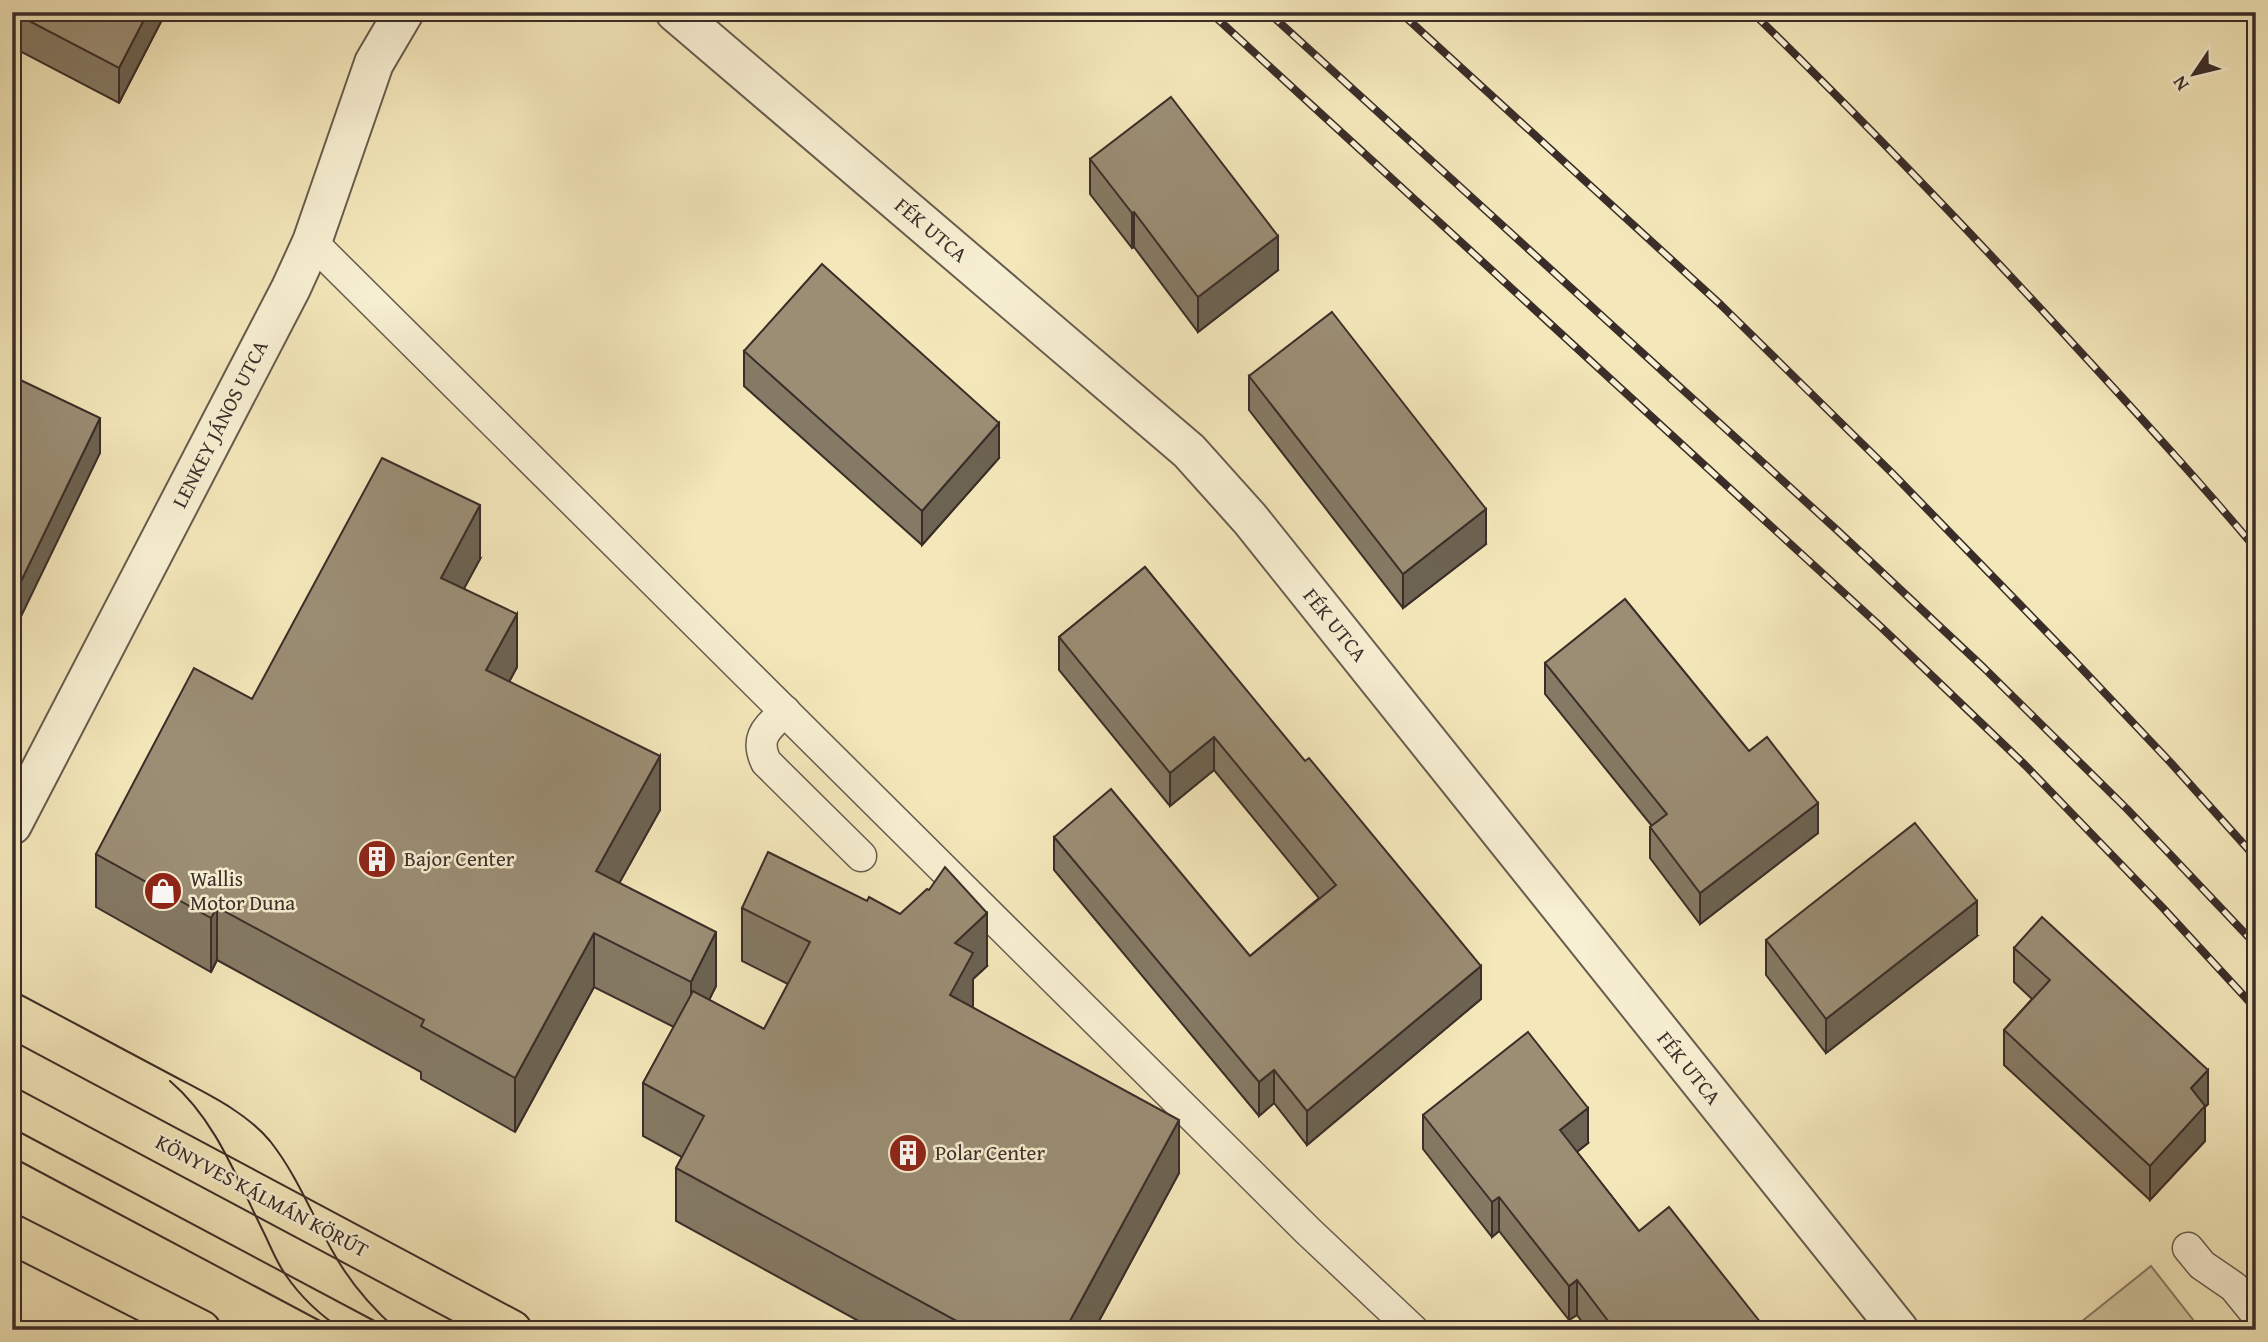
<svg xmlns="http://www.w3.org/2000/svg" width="2268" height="1342" font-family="'Gentium Book Plus',serif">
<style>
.green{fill:#d4c8a2;stroke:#877a66;stroke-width:2}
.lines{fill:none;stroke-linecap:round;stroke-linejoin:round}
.lane-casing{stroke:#685c4e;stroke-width:33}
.street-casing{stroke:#685c4e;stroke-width:42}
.primary-casing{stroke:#3a2d29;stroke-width:42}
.lane{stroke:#f8f0d3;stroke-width:30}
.street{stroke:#f8f0d3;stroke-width:38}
.primary{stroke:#f4e8bb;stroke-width:38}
.tram{stroke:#3a2d29;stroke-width:2}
.rail-casing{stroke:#3a2d29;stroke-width:8}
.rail{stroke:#f8f0d3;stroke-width:5;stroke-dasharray:16;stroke-linecap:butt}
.wall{fill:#857a65;stroke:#3a2d29;stroke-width:2}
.shaded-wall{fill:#6c6352;stroke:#3a2d29;stroke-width:2}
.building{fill:#9b8e75;stroke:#3a2d29;stroke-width:2}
.labels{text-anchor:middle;stroke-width:5;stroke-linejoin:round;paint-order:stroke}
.street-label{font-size:21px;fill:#3a2d29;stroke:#f8f0d3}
.poi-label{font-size:21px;fill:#3a2d29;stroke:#f8f0d3;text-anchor:start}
</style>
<rect width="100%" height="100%" fill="#f4e8bb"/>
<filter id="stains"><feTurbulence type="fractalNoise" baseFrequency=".00286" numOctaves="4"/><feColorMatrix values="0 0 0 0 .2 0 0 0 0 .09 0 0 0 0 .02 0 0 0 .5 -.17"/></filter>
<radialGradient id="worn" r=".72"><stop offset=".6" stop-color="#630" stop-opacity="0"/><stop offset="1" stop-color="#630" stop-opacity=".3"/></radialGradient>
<polygon class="green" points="2151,1266 2201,1330 2071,1330"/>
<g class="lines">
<defs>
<g id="lane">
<polyline points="312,242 1308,1231 1413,1330"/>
<path d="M 785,711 C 768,728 754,736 766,762 L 861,856"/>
<polyline points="2188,1248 2202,1265 2234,1287 2256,1314"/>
</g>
<g id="street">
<polyline points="675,12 1189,451 1250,519 1899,1330"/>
<polyline points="12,825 291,288 312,242 374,63 404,12"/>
</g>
<g id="primary">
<polyline points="12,1063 512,1330"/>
<polyline points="12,1234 201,1330"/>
</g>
</defs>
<use href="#lane" class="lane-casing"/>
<use href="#street" class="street-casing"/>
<use href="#primary" class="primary-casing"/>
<use href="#lane" class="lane"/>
<use href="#street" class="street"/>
<use href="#primary" class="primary"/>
<g class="tram">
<path d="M 12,990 C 64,1018 116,1045 168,1073 C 203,1092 244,1110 270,1141 C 297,1175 312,1215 333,1252 C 350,1283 371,1307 397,1330"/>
<path d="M 170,1081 C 216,1120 237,1179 263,1231 C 270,1245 276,1261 285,1274 C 300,1296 321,1316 343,1330"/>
<polyline points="12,1128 382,1325"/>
<polyline points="12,1157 324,1323"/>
</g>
<defs>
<g id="rail">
<polyline points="1210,12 1881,627 2025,765 2163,908 2256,1009"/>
<polyline points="1268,12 1838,531 1984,668 2127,809 2256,945"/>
<polyline points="1400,12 1721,305 1892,473 2068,654 2171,763 2256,858"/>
<path d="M 1752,12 C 1867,124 1978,240 2087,359 C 2144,421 2202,484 2256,549"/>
</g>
</defs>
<use href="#rail" class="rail-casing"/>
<use href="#rail" class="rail"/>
</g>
<g class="wall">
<polygon points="12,12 166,12 119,103 12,47"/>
<polygon points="1090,159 1278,270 1198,332 1134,247 1132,248 1090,194"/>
<polygon points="744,351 999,458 922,545 744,386"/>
<polygon points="1249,376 1486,544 1403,608 1249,410"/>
<polygon points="480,559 464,588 517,667 509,682 660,810 619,883 716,986 709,1000 764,1029 788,984 742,961 742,908 987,966 973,979 972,1007 1179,1173 1094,1330 875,1330 676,1221 676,1168 682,1157 643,1136 643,1083 674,1027 594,987 515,1132 421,1079 421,1072 217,960 211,972 96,907 96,854 252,699"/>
<polygon points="1145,567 1481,999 1307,1145 1274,1103 1259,1116 1054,870 1054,837 1250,956 1319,898 1214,770 1170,806 1059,670 1059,637"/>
<polygon points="1545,663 1749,751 1818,833 1700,924 1650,858 1650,827 1652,826 1545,694"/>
<polygon points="1977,936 1826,1053 1766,975 1766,940"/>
<polygon points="2014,948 2208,1104 2205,1107 2205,1141 2150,1200 2004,1065 2004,1030 2032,999 2014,982"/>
<polygon points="1423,1115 1588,1143 1577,1152 1639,1231 1761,1330 1588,1330 1577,1315 1569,1320 1499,1231 1492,1237 1423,1149"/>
</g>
<g class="shaded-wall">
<polygon points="148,12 166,12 119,103 119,68"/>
<polygon points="1134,212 1134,247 1132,248 1132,213"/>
<polygon points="1278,236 1278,270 1198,332 1198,297"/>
<polygon points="100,418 100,453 12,635 12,600"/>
<polygon points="999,423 999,458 922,545 922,511"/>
<polygon points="480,505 480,559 441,631 441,578"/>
<polygon points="1486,509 1486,544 1403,608 1403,574"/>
<polygon points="517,614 517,667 486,724 486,670"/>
<polygon points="1214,737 1214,770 1170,806 1170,773"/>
<polygon points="660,756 660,810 596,925 596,871"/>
<polygon points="1818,803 1818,833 1700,924 1700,893"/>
<polygon points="1977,901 1977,936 1826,1053 1826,1019"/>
<polygon points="217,907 217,960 211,972 211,918"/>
<polygon points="987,913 987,966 973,979 973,1006 950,1048 950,995 955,943"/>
<polygon points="716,932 716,986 691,1036 691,982"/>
<polygon points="594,933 594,987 515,1132 515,1078"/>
<polygon points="1481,966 1481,999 1307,1145 1307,1111"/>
<polygon points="1274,1070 1274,1103 1259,1116 1259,1082"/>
<polygon points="2208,1070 2208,1104 2205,1107 2205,1141 2150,1200 2150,1166 2191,1088"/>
<polygon points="1588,1108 1588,1143 1560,1165 1560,1130"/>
<polygon points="1179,1120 1179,1173 1094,1330 1065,1330"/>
<polygon points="1499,1197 1499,1231 1492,1237 1492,1202"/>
<polygon points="1577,1280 1577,1315 1569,1320 1569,1286"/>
<polygon points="1761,1323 1761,1330 1753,1330"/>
</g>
<g class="building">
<polygon points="12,12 148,12 119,68"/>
<polygon points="1171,97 1278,236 1198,297 1134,212 1132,213 1090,159"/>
<polygon points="822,264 999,423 922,511 744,351"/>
<polygon points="1332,312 1486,509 1403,574 1249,376"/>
<polygon points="12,376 100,418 12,600"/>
<polygon points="382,458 480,505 441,578 517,614 486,670 660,756 596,871 716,932 691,982 594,933 515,1078 421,1026 424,1020 217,907 211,918 96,854 194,668 252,699"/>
<polygon points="1145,567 1305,761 1309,758 1481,966 1307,1111 1274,1070 1259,1082 1054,837 1111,789 1250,956 1336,885 1214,737 1170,773 1059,637"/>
<polygon points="1625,599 1749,751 1767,737 1818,803 1700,893 1650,827 1667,814 1545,663"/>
<polygon points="1915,823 1977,901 1826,1019 1766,940"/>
<polygon points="768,852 867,901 869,897 900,914 927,889 929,890 945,867 987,913 955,943 973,953 950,995 1179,1120 1065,1330 973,1330 676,1168 704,1116 643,1083 693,991 764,1029 810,942 742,908"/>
<polygon points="2042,917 2208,1070 2191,1088 2205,1106 2150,1166 2004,1030 2050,980 2014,948"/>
<polygon points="1528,1032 1588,1108 1560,1130 1639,1231 1669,1207 1761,1323 1753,1330 1615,1330 1577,1280 1569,1286 1499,1197 1492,1202 1423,1115"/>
</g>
<defs>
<symbol id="building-disc" viewBox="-11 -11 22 22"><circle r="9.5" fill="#8f2418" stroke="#f8f0d3"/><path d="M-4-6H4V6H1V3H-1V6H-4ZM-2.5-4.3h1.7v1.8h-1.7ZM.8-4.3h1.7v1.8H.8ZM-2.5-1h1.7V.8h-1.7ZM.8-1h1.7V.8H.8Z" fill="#fff"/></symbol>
<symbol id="shop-disc" viewBox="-11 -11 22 22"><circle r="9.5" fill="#8f2418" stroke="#f8f0d3"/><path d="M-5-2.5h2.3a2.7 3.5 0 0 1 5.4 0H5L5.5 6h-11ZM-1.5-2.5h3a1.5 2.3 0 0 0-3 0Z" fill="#fff"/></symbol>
</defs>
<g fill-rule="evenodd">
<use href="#building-disc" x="355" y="837" width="44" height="44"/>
<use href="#shop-disc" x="141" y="869" width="44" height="44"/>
<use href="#building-disc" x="886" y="1131" width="44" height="44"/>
</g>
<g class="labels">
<g class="street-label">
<text transform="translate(931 230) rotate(40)" y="7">FÉK UTCA</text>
<text transform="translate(220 424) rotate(-63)" y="7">LENKEY JÁNOS UTCA</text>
<text transform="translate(1335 625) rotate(51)" y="7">FÉK UTCA</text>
<text transform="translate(1689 1068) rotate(51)" y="7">FÉK UTCA</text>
<text transform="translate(262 1196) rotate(28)" y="7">KÖNYVES KÁLMÁN KÖRÚT</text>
</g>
<g class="poi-label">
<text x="404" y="866">Bajor Center</text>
<text x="190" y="886">Wallis<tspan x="190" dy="24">Motor Duna</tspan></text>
<text x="935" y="1160">Polar Center</text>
</g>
</g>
<rect width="2268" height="1342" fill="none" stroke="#f4e8bb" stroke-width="42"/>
<rect x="14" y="14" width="2240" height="1314" fill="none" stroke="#3a2d29" stroke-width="3.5"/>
<rect x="21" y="21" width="2226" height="1300" fill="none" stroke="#3a2d29" stroke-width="2"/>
<g transform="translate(2194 74) rotate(235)" stroke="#f8f0d3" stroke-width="5" paint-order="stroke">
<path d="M0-5L12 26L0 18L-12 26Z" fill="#3a2d29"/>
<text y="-10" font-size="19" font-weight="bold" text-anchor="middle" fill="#3a2d29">N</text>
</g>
<rect width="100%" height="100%" filter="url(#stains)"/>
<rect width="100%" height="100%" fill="url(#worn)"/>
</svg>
